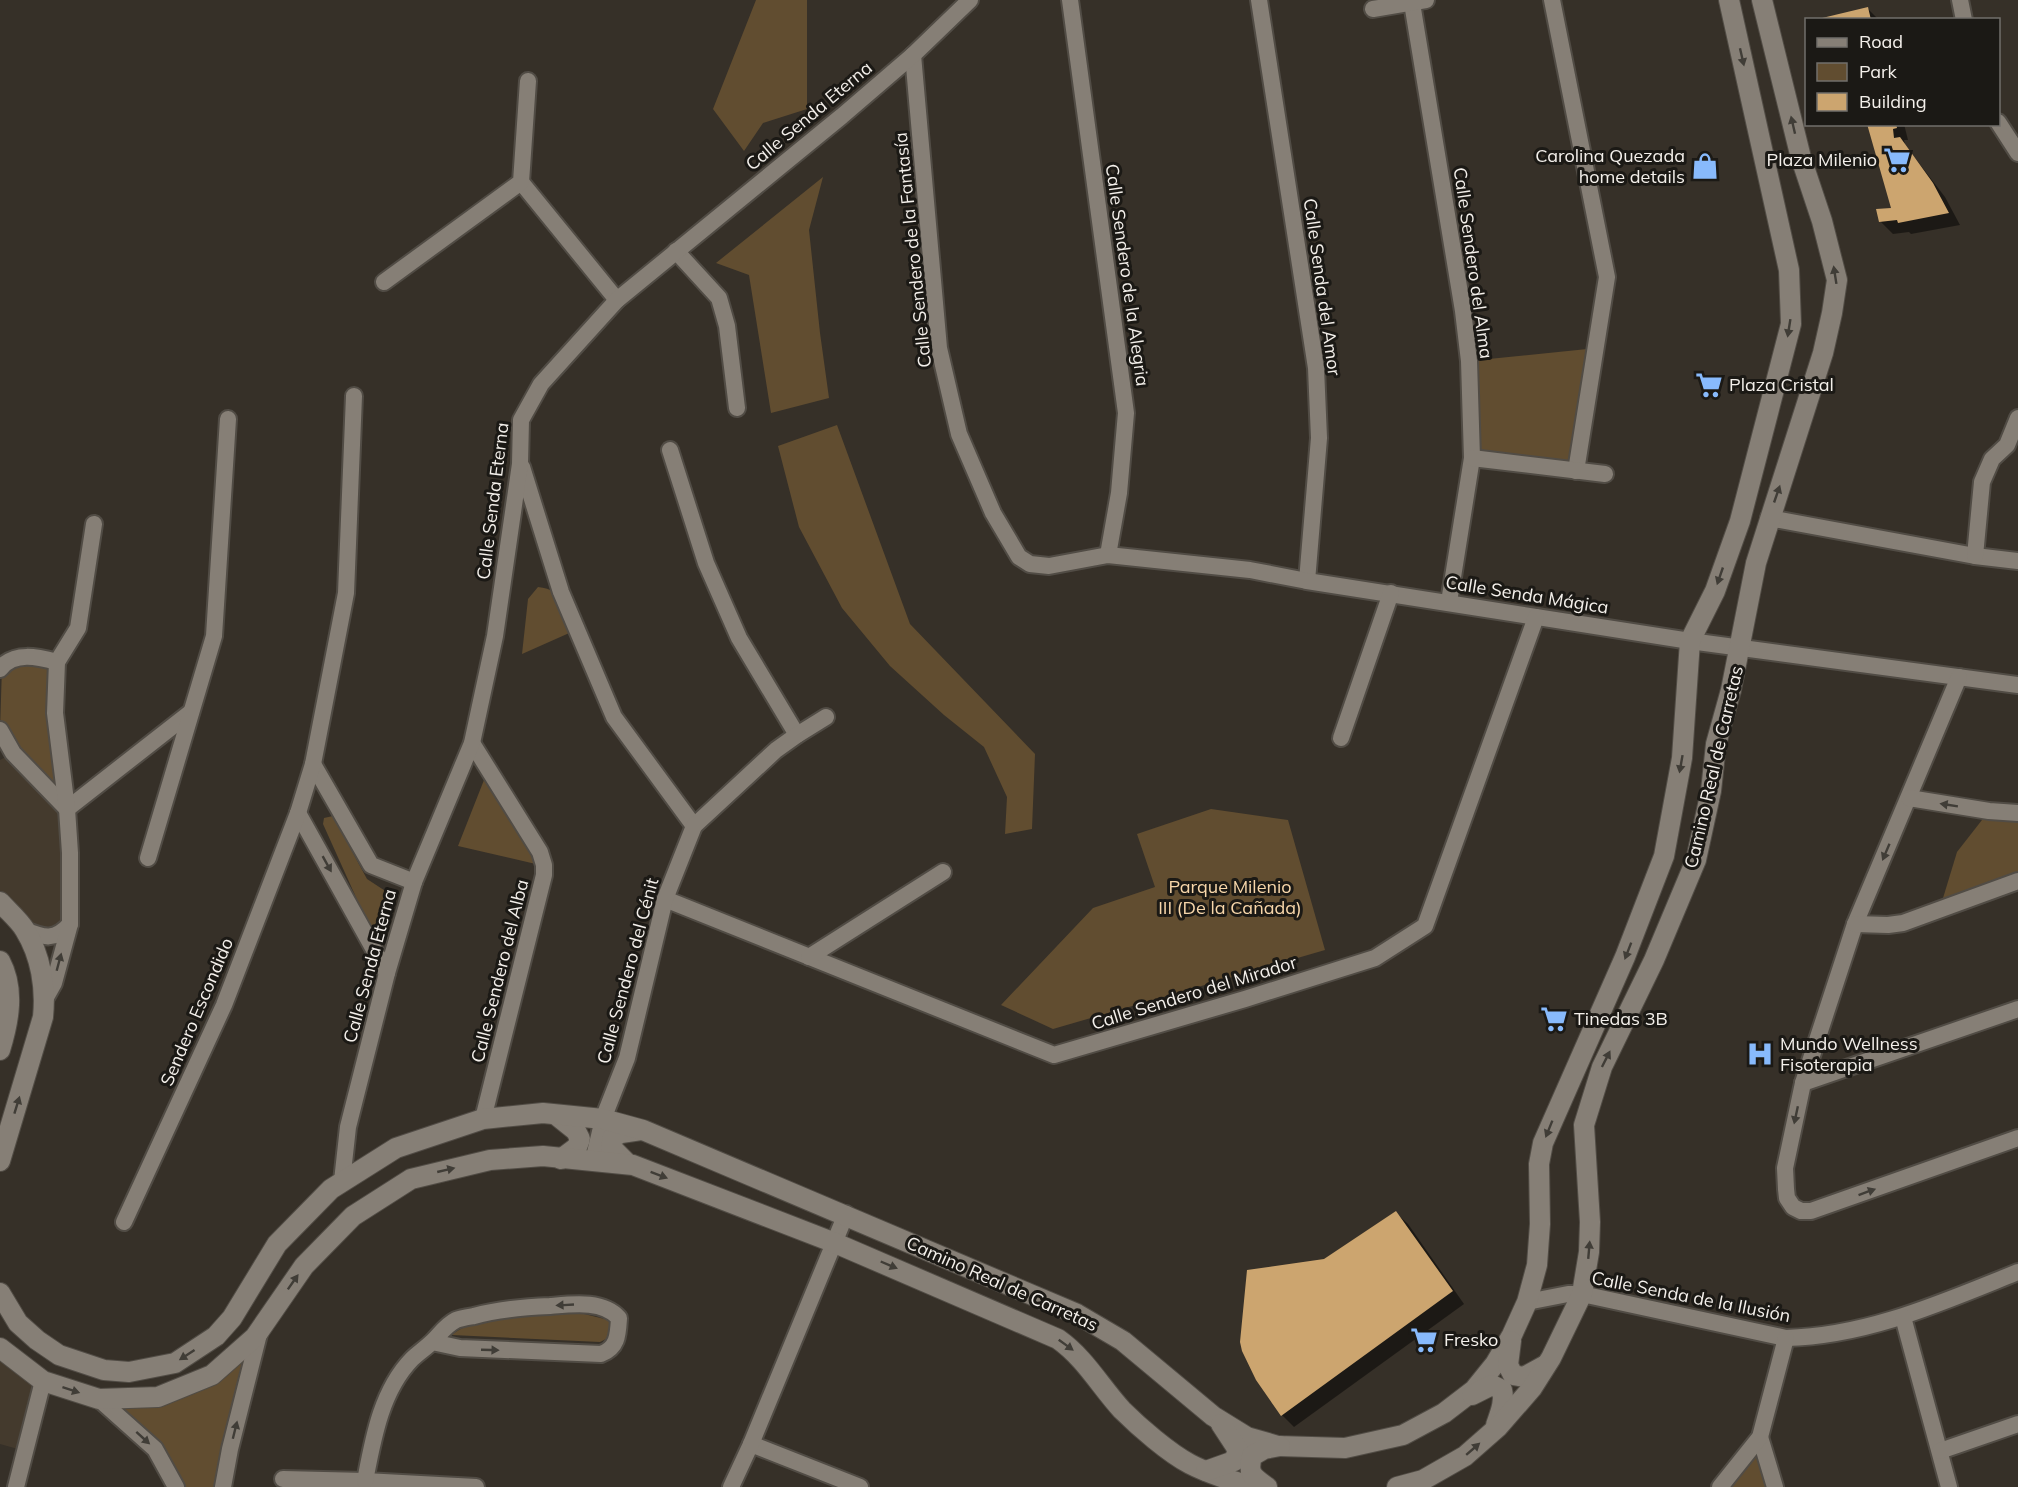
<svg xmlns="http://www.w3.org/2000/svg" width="2018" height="1487" font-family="Mulish,sans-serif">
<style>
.built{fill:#443a2d}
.green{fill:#614d30}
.shadow{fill:#0007}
.building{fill:#cca56f}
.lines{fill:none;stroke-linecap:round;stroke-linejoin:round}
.minor-casing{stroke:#514c45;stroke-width:20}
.tertiary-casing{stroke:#514c45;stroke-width:22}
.minor{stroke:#867f76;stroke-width:16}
.tertiary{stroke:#867f76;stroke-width:20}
.oneway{fill:#403d37}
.labels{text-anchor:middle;stroke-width:6;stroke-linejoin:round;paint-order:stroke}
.street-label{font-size:18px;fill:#f4f0eb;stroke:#1b1915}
.poi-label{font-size:18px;fill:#f4f0eb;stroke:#1b1915;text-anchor:start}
.park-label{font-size:18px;fill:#f8d7aa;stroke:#1b1915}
</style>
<rect width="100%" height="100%" fill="#363028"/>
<g class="built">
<polygon points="13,753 67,809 70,924 43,937 0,902 0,760"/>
<polygon points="0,1348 43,1381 25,1451 0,1444"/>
</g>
<g class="green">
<polygon points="756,0 807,0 807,109 763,123 744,151 713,109"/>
<polygon points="823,177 809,230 820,333 829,398 771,413 749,275 716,263"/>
<polygon points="1597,348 1576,471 1472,458 1469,361"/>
<polygon points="837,425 910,624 1035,754 1032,829 1005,834 1007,797 984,747 944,715 890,666 842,608 799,527 778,446"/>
<path d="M 538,587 C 565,590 567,609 576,630 L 522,654 L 528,599 Z"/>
<polygon points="57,662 67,809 0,730 2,666"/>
<polygon points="484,780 540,865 458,846"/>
<polygon points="1211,809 1288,820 1325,950 1053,1029 1001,1005 1093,908 1155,887 1137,834"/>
<polygon points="1989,811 2018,813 2018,881 1940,908 1957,852"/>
<polygon points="333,816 367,879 396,898 386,931 380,937 373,935 323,824 324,818"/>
<path d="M 580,1313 L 613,1321 L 608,1338 L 600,1342 L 452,1335 C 477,1313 546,1315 580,1313 Z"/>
<polygon points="255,1337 223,1487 176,1487 155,1449 99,1399 158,1397"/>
<polygon points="1760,1437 1775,1487 1720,1487"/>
</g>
<g class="shadow">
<polygon points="1868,9 1879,20 1821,20"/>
<polygon points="1869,124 1904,124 1908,140 1904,140 1905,145 1945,197 1960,225 1911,234 1909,232 1893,234 1881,222 1893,209"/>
<polygon points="1396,1213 1408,1224 1464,1304 1294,1427 1282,1415 1258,1379 1325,1260"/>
</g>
<g class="building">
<polygon points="1868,7 1871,20 1819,20 1818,19"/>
<polygon points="1867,124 1896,124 1897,128 1893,129 1894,138 1900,137 1933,183 1949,213 1898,223 1897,220 1879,222 1876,209 1891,208"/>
<polygon points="1396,1211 1453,1291 1281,1416 1256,1380 1242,1351 1240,1342 1247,1270 1324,1259"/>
</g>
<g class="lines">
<defs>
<g id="minor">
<polyline points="1070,0 1126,413 1119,493 1108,555"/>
<polyline points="1259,0 1316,368 1319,438 1307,581"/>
<polyline points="1552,0 1607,277 1576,471"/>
<polyline points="1960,0 1964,20"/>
<polyline points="1412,3 1463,311 1469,361 1472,458 1449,602"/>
<polyline points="1373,9 1426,0"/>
<polyline points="913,55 939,348 959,434 993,513 1019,557 1030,564 1049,566 1108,555 1250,570 1307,581 1690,641 2018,685"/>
<polyline points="1998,122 2018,153"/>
<polyline points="521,182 617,300"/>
<polyline points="676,251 719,298 727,326 737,408"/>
<polyline points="384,282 521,182 528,81"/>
<polyline points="670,450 706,563 739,638 797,735"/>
<polyline points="1472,458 1605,474"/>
<polyline points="522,467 561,592 614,717 694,826"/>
<polyline points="1769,518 1975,556 2018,561"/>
<polyline points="1975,556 1982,482 1992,459 2007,445 2018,418"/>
<path d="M 0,669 C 14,651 38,657 57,662"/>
<polyline points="1959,677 1855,924 1803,1083 1785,1168 1786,1189 1787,1198 1793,1207 1801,1211 1811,1211 2018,1138"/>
<polyline points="0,730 13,753 67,809"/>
<polyline points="1341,738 1391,593"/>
<polyline points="472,743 540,852 544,865 544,875 483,1119"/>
<polyline points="313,764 371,865 414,882"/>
<polyline points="1909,798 1989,811 2018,813"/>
<polyline points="67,809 191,712"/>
<polyline points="298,813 387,973"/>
<polyline points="148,858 214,636 228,419"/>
<polyline points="665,899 1054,1055 1245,999 1375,958 1425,926 1536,617"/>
<polyline points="1855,924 1888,925 1903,923 2018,881"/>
<path d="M 25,930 C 44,938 55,941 70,924"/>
<polyline points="809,957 943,872"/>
<polyline points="45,999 54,983 70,924 70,853 67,809 55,713 57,662 78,628 94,524"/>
<polyline points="1803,1083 2018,1009"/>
<polyline points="593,1161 603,1119 627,1058 665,899 694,826 776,750 797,735 826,717"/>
<polyline points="342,1181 348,1127 387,973 414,882 472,743 495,636 520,464 521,420 541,384 617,300 842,116 913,55 970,0"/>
<polyline points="124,1222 224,1005 298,813 313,764 346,593 354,396"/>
<path d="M 1527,1302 L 1568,1294 L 1582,1294 L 1786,1338 C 1868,1336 1943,1302 2018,1272"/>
<polyline points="1903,1317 1949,1487"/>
<polyline points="99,1399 155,1449 176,1487"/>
<polyline points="1760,1437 1775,1487"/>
<polyline points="751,1444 860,1487"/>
<polyline points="1940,1451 2018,1424"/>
<polyline points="283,1479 365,1481 476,1487"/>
<path d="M 365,1481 C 373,1439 381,1391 412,1359 C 418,1353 426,1348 433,1341 C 440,1334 446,1325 456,1320 C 461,1318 468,1317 474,1316 C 499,1309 524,1307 550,1306 C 573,1304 603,1300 619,1318 C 618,1334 618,1348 601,1354 L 460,1348 L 432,1342"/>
<polyline points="16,1487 43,1381"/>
<polyline points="223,1487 230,1449 260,1330"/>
<polyline points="731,1487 751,1444 846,1214"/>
<polyline points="1720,1487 1760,1437 1786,1338"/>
</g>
<g id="tertiary">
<path d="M 0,902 C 8,911 19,920 25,930 C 41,956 46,988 43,1017 L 0,1161"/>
<path d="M 0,961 C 15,989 9,1021 0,1050"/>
<polyline points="556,1115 576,1131 580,1139 577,1147 561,1159"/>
<polyline points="628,1164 611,1147 613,1137 621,1133 641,1130"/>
<polyline points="0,1293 18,1323 37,1340 59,1355 104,1370 129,1372 175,1363 216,1336 232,1318 277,1244 331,1189 396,1148 483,1119 543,1113 603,1119 643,1130 1077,1314 1123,1341 1213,1416 1247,1437 1278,1446 1345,1448 1403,1435 1444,1413 1474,1390 1495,1364 1512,1335 1527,1302 1537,1265 1540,1224 1539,1164 1543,1143 1625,957 1664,856 1682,758 1690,641 1715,591 1740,521 1791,324 1789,270 1729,0"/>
<polyline points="1511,1341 1508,1365 1513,1375 1524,1377 1544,1366"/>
<path d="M 0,1348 L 43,1381 L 99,1399 L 158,1397 L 212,1375 L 255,1337 L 304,1266 L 353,1216 L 411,1179 L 490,1160 L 543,1156 L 633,1165 L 835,1243 L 1058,1339 C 1085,1358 1100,1386 1122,1410 C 1139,1427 1169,1453 1190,1464 C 1211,1475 1232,1481 1255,1487"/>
<path d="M 1472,1395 L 1492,1385 L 1502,1390 C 1505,1402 1500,1413 1496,1425"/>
<polyline points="1206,1471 1234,1461 1238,1450 1221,1424"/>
<path d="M 1267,1487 C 1253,1477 1247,1474 1252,1456 L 1264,1449 L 1280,1446"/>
<polyline points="1397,1487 1423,1480 1465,1456 1498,1427 1532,1388 1551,1358 1582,1294 1589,1252 1590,1222 1584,1125 1602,1067 1654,960 1696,860 1711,791 1716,744 1731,690 1756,563 1823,353 1832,313 1837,280 1822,221 1801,158 1762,0"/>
</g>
</defs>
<use href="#minor" class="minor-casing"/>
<use href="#tertiary" class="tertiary-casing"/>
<use href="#minor" class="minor"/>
<use href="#tertiary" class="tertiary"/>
</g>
<defs><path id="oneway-solid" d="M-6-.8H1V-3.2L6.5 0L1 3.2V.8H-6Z" transform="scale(1.5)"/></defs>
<g class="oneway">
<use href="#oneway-solid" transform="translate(1742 57) rotate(77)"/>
<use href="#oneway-solid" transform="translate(1793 125) rotate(-103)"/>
<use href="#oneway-solid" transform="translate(1835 275) rotate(-99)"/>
<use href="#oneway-solid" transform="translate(1789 328) rotate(99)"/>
<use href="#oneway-solid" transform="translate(1777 494) rotate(-71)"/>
<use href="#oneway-solid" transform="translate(1720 576) rotate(109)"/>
<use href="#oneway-solid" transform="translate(1681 764) rotate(100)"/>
<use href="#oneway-solid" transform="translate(1949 805) rotate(-171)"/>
<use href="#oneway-solid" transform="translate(1886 852) rotate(113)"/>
<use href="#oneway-solid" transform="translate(327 864) rotate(61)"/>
<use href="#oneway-solid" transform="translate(1628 951) rotate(111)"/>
<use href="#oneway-solid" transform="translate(59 962) rotate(-75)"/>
<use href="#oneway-solid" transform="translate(1606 1059) rotate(-63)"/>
<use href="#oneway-solid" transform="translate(17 1105) rotate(-73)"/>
<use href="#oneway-solid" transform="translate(1796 1115) rotate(102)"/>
<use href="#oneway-solid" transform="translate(1549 1129) rotate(112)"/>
<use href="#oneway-solid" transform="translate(446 1170) rotate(-13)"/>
<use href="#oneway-solid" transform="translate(659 1175) rotate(21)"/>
<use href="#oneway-solid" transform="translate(1867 1192) rotate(-20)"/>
<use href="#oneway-solid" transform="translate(1589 1250) rotate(-85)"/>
<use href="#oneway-solid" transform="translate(889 1265) rotate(23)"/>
<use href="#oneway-solid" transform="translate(293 1282) rotate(-55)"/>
<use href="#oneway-solid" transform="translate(565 1305) rotate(177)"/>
<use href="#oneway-solid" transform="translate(1066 1345) rotate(36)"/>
<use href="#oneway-solid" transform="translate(490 1350) rotate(2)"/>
<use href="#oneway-solid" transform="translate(187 1355) rotate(147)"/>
<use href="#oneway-solid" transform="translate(71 1390) rotate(18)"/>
<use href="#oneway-solid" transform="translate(235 1430) rotate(-76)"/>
<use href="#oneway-solid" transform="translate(143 1438) rotate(42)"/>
<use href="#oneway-solid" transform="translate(1473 1449) rotate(-41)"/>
</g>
<defs>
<symbol id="supermarket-bare" viewBox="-9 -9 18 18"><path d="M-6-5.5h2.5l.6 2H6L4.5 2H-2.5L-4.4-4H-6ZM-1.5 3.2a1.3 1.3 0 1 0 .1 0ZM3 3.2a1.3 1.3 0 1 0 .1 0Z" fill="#88bafc" stroke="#1b1915" stroke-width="2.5" paint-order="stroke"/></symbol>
<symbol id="shop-bare" viewBox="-9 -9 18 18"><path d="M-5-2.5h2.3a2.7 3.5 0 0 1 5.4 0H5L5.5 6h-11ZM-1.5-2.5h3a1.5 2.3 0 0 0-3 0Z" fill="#88bafc" stroke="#1b1915" stroke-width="2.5" paint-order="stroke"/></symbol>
<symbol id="hospital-bare" viewBox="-9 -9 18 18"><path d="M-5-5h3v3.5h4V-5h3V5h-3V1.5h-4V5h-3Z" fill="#88bafc" stroke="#1b1915" stroke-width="2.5" paint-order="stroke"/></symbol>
</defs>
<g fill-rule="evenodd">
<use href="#supermarket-bare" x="1878" y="141" width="38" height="38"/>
<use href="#shop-bare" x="1686" y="147" width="38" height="38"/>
<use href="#supermarket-bare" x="1690" y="366" width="38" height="38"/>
<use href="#supermarket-bare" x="1535" y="1000" width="38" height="38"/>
<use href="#hospital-bare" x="1741" y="1035" width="38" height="38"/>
<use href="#supermarket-bare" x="1405" y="1321" width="38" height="38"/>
</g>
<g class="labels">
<g class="street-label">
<text transform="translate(809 116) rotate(-40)" y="6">Calle Senda Eterna</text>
<text transform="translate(913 250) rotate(-96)" y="6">Calle Sendero de la Fantasía</text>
<text transform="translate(1473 263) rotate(82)" y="6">Calle Sendero del Alma</text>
<text transform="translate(1127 275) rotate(82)" y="6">Calle Sendero de la Alegria</text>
<text transform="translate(1322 287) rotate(82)" y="6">Calle Senda del Amor</text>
<text transform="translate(493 501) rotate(-83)" y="6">Calle Senda Eterna</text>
<text transform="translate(1527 595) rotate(9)" y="6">Calle Senda Mágica</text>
<text transform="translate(1714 767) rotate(-77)" y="6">Camino Real de Carretas</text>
<text transform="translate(370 966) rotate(-75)" y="6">Calle Senda Eterna</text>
<text transform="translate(500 971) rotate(-76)" y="6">Calle Sendero del Alba</text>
<text transform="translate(628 971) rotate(-75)" y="6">Calle Sendero del Cénit</text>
<text transform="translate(1194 993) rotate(-17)" y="6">Calle Sendero del Mirador</text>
<text transform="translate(197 1012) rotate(-67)" y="6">Sendero Escondido</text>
<text transform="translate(1002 1284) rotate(24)" y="6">Camino Real de Carretas</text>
<text transform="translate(1691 1297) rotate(11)" y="6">Calle Senda de la Ilusión</text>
</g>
<g class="poi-label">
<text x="1685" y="162" text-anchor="end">Carolina Quezada<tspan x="1685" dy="21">home details</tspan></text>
<text x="1877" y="166" text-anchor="end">Plaza Milenio</text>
<text x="1729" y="391">Plaza Cristal</text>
<text x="1574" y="1025">Tinedas 3B</text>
<text x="1780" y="1050">Mundo Wellness<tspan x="1780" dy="21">Fisoterapia</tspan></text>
<text x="1444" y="1346">Fresko</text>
</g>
<g class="park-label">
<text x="1230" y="893">Parque Milenio<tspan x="1230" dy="21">III (De la Cañada)</tspan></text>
</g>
</g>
<rect x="1805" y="18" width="195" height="108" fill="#1b1915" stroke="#726f6b" stroke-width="1.5"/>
<rect x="1817" y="38" width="30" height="9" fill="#867f76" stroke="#726f6b" stroke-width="1.5"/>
<text x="1859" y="48" font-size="18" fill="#f4f0eb">Road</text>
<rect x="1817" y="63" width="30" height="18" fill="#614d30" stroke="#726f6b" stroke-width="1.5"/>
<text x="1859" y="78" font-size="18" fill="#f4f0eb">Park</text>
<rect x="1817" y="93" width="30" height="18" fill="#cca56f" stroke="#726f6b" stroke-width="1.5"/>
<text x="1859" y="108" font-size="18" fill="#f4f0eb">Building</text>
</svg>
